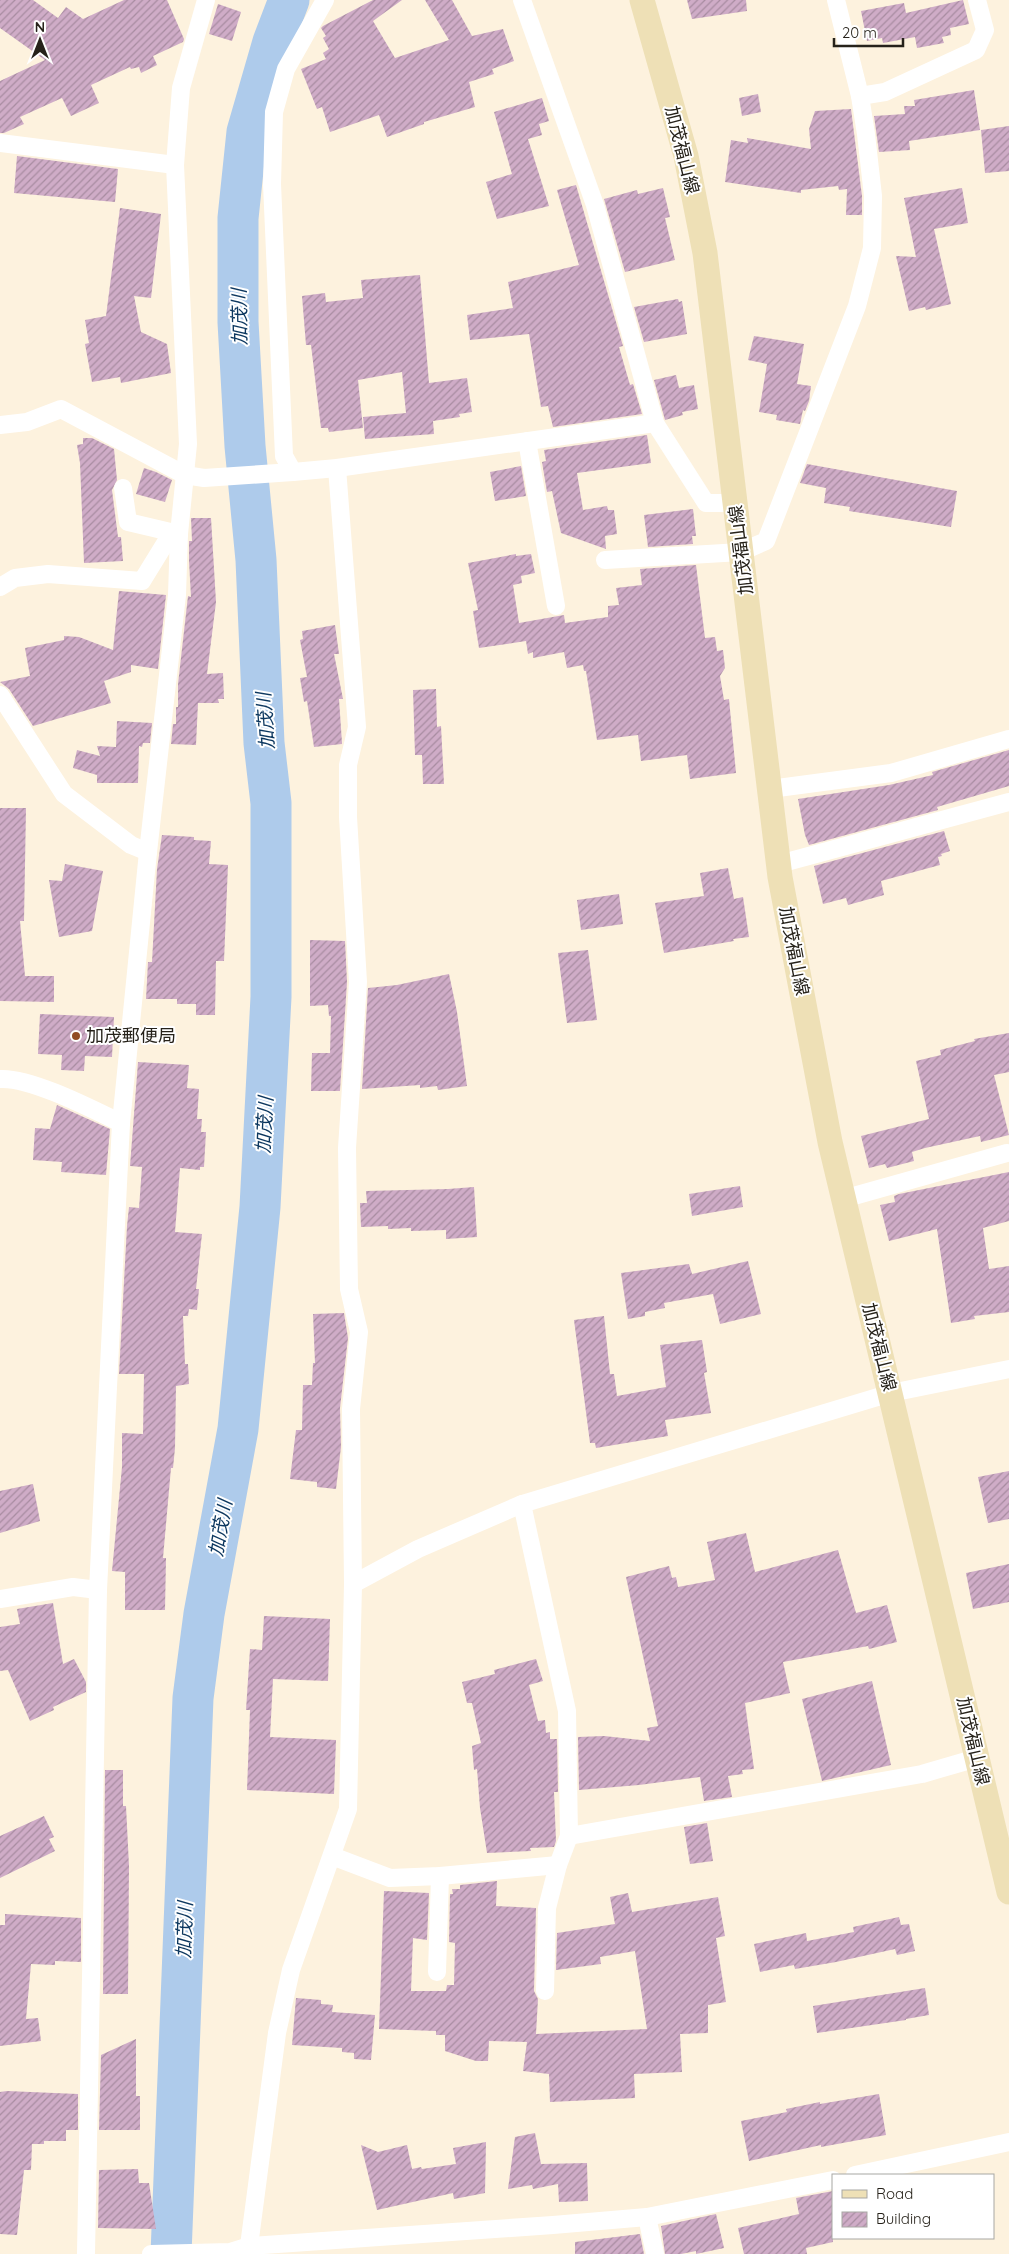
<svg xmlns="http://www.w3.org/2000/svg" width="1009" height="2254" font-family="Quicksand,'Noto Sans JP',sans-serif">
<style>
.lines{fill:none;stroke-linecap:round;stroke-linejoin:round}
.river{stroke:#aecbeb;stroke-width:41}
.building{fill:url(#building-hatch)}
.minor{stroke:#fff;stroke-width:18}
.secondary{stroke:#eee0b6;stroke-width:25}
.poi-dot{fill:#924c24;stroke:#fff;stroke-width:2}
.labels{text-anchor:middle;stroke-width:4;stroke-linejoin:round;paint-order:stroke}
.street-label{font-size:18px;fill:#26221a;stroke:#fff}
.poi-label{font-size:18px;fill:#26221a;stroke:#fff;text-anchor:start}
.water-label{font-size:19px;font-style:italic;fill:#0c375f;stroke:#fff}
</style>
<defs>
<pattern id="building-hatch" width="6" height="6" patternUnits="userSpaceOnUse" patternTransform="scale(1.25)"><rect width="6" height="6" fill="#cfacc7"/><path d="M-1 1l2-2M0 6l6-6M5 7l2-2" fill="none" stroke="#a88ca1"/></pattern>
</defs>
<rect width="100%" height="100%" fill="#fdf2de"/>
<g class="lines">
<polyline class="river" points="171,2254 193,1698 204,1614 238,1429 260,1207 271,997 271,803 264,743 256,560 245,446 238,322 238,218 247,132 273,42 289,0"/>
</g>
<g class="building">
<polygon points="0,0 33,0 58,18 66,7 83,19 124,0 167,0 184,39 183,42 153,56 157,65 141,73 139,67 131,69 130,67 91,85 99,103 71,116 62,98 20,117 24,124 4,133 0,133 0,81 45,60 0,28"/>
<polygon points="373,0 402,0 373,21 395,58 449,40 425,0 452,0 472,36 503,29 514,61 492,69 494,74 469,82 475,107 424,122 424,124 387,137 379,115 330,132 322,107 317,109 301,69 326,59 323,53 329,49 323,38 326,36 321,28 323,26"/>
<polygon points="687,0 746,0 747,11 692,19"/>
<polygon points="963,0 969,24 950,28 951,35 942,37 944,43 917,48 915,37 883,43 882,38 867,41 861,11 904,3 906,13"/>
<polygon points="218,4 241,12 232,41 209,34"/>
<polygon points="974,90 980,130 909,141 910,150 879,152 874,116 905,114 904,106 915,106 914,100"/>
<polygon points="758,94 761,112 742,116 739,98"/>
<polygon points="542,98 549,121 539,124 542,135 528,139 549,206 497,219 486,182 512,174 494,112"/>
<polygon points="851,109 862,196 862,215 846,215 847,189 839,190 838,186 801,190 801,193 725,182 731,140 748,143 747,138 811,149 809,129 815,111"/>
<polygon points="1009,126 1009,171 985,173 981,130"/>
<polygon points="17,156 118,169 115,202 14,193"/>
<polygon points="576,185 623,346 619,347 630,385 633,384 642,414 553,427 548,406 541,407 529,334 470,340 467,315 513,308 508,282 579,265 557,190"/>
<polygon points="663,188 670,217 665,218 675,260 625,272 604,199 637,190 638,194"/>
<polygon points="962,188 968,223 934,229 951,304 926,310 925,307 909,311 896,256 916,257 904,198"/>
<polygon points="120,208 161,214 151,298 134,296 141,332 167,344 171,373 121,383 120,377 92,382 85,344 89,343 85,320 106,316"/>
<polygon points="420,275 429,383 467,378 472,412 459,414 460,417 433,421 434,434 365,439 363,417 406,413 402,372 358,380 363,428 329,432 328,428 321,428 311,345 306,345 302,296 325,293 326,302 363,298 361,280"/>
<polygon points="678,299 679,302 682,301 687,334 644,342 634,307"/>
<polygon points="754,336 804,344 797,384 811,386 809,401 805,411 803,410 800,424 776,420 777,415 759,412 767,364 748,360"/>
<polygon points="676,375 679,388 694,385 698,409 682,412 683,415 665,420 654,380"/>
<polygon points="647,435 651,463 577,473 583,510 607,506 608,510 614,510 617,534 605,536 606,549 561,533 552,491 547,492 542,462 546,461 544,450"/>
<polygon points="83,438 92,438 114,449 117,480 112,490 118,537 121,537 123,561 84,563 80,463 77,445 83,444"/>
<polygon points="807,464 957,491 951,527 849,511 850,507 824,503 826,488 800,483"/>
<polygon points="521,466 526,496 495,501 490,472"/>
<polygon points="144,468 156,472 172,480 165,502 136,494"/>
<polygon points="693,509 696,536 692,536 693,544 648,547 644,515"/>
<polygon points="191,518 211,518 216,602 207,674 223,673 224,699 218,699 219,703 198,703 196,745 171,744 173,724 176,724 176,707 178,707 178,684 188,596 191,597 189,561 189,541 192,541"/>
<polygon points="516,554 516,556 531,554 535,573 521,576 522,583 513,585 519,623 564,615 565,623 608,617 608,606 619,605 616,588 642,585 640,569 696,565 705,638 715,637 717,651 723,650 725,668 720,676 724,700 729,699 736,773 690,779 687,755 641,761 638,735 597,740 586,671 584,671 583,665 567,668 564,652 533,658 533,652 528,654 526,641 479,648 473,611 478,610 468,563"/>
<polygon points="119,591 166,595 158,669 131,665 131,672 104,681 111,703 33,726 9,689 0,682 30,676 25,648 64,640 64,636 79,637 113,650"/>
<polygon points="335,625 339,654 334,654 343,699 339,699 342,743 342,744 314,747 307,701 304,702 300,678 307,677 300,640 303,639 302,631"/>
<polygon points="436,689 437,727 441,726 444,784 423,784 422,755 415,755 413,690"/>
<polygon points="117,721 152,723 150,743 143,743 142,747 139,746 138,783 97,783 97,775 73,768 77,750 100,756 97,746 116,747"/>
<polygon points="1009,750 1009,786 937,807 938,810 809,845 805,835 798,799 889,785 933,775 932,772"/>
<polygon points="0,808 26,808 24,921 20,921 25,976 54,976 54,1002 0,1001"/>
<polygon points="944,831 950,851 941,854 942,856 938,857 940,865 881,881 884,895 848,905 846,898 823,904 814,866"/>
<polygon points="162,835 194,837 194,840 211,841 209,864 228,865 224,961 216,961 215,1015 196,1015 196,1004 177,1004 177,999 146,999 148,962 152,962 157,869"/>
<polygon points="65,864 103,871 92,931 59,937 49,880 62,881"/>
<polygon points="728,868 734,899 743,897 749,937 733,939 734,941 664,953 655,903 704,896 700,873"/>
<polygon points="619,894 623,924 581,930 577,900"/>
<polygon points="310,940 345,941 347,982 340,1091 311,1091 312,1053 330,1053 331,1016 329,1016 328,1005 310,1006"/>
<polygon points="588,950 597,1020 567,1023 558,953"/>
<polygon points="449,974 457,1012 467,1086 438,1090 437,1086 420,1088 420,1085 362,1089 368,988 397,985"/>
<polygon points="40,1014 114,1017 112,1057 85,1056 84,1071 61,1070 62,1055 38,1054"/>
<polygon points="1009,1033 1009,1072 994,1075 1009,1135 981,1142 980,1136 925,1148 912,1152 914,1161 887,1168 885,1164 869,1168 861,1136 929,1119 916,1061 941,1055 940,1050 975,1041 974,1039"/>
<polygon points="138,1062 189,1065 187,1088 199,1089 197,1119 202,1119 201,1132 206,1132 204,1167 200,1167 200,1170 180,1168 175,1232 202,1234 196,1289 199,1289 197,1310 189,1309 188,1316 183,1316 185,1364 188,1364 189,1384 176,1386 175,1448 173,1468 171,1468 163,1558 166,1558 165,1610 125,1610 125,1572 112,1571 122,1467 122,1433 143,1434 144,1374 119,1374 127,1226 129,1207 139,1208 142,1167 130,1166"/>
<polygon points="57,1105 110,1129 106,1175 61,1172 62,1162 33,1160 35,1128 50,1129"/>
<polygon points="1009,1172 1009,1221 983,1228 989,1269 1009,1266 1009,1312 974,1316 975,1319 951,1323 937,1229 889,1241 880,1205 895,1202 894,1196 899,1194"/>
<polygon points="740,1186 743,1207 692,1216 689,1194"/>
<polygon points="474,1187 477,1237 446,1239 446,1230 411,1231 411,1228 388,1229 388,1226 361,1227 360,1203 367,1203 366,1191 448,1189"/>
<polygon points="748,1261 761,1314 720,1324 713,1294 664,1303 665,1308 645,1312 645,1316 628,1319 621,1273 689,1264 692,1274"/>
<polygon points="344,1313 348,1338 340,1408 341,1447 336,1489 317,1487 317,1482 290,1479 296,1430 302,1430 303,1385 312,1385 313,1363 315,1363 313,1314"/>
<polygon points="604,1316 610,1374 614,1374 617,1396 666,1387 660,1345 702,1340 707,1372 704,1373 711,1413 665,1420 668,1436 596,1448 595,1443 590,1443 574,1320"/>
<polygon points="1009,1471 1009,1519 988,1523 978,1477"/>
<polygon points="33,1484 40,1521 0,1533 0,1491"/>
<polygon points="746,1533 755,1572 838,1550 856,1613 887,1605 897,1642 869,1649 868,1646 783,1662 790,1693 745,1703 754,1769 742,1770 743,1774 728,1776 732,1797 704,1801 700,1777 639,1785 579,1790 578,1737 604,1736 650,1741 647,1728 658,1726 626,1577 669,1566 672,1578 676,1577 678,1587 715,1580 707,1542"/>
<polygon points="1009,1564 1009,1602 973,1609 966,1573"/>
<polygon points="53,1603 63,1664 74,1659 86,1682 86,1692 53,1707 54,1710 30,1721 8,1670 0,1671 0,1627 20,1624 17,1609"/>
<polygon points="264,1616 330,1619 328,1681 273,1679 270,1737 336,1740 334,1794 247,1790 250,1710 246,1710 250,1649 262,1650"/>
<polygon points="536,1659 543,1681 529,1685 538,1721 545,1720 546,1733 550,1732 550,1739 557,1739 558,1792 554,1792 556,1841 554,1847 530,1848 531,1851 487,1853 480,1808 477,1769 474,1770 472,1746 481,1743 472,1703 467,1703 462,1682 495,1674 494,1670"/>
<polygon points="872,1681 891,1765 822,1781 802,1699"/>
<polygon points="105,1770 123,1770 123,1806 126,1806 129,1866 128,1994 103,1994"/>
<polygon points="44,1816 54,1837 49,1839 55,1851 0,1878 0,1836"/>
<polygon points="707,1823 713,1861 690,1864 684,1827"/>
<polygon points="497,1881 496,1906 536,1908 534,1991 538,1999 536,2034 647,2029 635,1951 600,1957 601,1964 556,1970 557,1933 615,1924 610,1897 628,1893 632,1912 718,1897 725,1936 716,1938 726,2002 708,2005 708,2033 680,2034 682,2072 634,2074 635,2098 550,2102 549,2074 523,2071 527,2042 489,2041 488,2061 476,2061 445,2051 445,2035 436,2035 436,2031 379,2029 384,1891 429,1893 427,1940 413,1938 411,1991 446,1991 447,1985 454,1985 455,1943 449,1942 450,1894 453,1894 452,1889 460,1889 460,1885"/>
<polygon points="5,1914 81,1918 81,1962 55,1961 55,1965 31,1964 26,2019 38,2018 41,2041 0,2046 0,1925 5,1925"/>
<polygon points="899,1917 901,1925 909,1924 915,1951 897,1955 895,1949 836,1962 795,1969 794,1965 760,1972 754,1944 806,1933 807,1941 854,1932 853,1927"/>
<polygon points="925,1988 929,2015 906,2019 906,2020 817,2033 813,2006"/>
<polygon points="296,1998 321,2000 321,2004 333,2005 332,2012 375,2015 371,2060 354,2059 354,2053 342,2052 342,2048 292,2045"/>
<polygon points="136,2039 136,2096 140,2096 140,2130 99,2130 101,2055"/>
<polygon points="7,2091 78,2094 78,2130 66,2130 66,2141 44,2141 44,2144 32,2144 31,2170 24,2170 17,2235 0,2234 0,2092"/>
<polygon points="879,2094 886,2135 821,2147 821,2145 749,2161 741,2121 787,2112 786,2109 820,2102 820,2104"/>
<polygon points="535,2133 541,2164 587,2163 588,2201 559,2202 558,2184 533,2189 532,2185 508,2189 515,2137"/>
<polygon points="486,2142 485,2193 454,2199 453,2193 377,2210 361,2145 378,2152 407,2145 412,2169 421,2167 422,2169 456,2164 453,2148"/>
<polygon points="138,2169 139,2183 149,2183 156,2229 98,2228 99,2170"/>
<polygon points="833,2191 833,2242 806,2248 807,2254 744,2254 738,2228 799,2214 796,2198"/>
<polygon points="716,2214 724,2248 696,2254 696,2251 681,2254 665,2254 661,2226"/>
<polygon points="640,2234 644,2254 575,2254 575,2242"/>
</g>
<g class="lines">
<g class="minor">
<polyline points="325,0 286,69 274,112 272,184 284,456 293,472 337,468 655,423"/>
<polyline points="522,0 595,205 655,423 706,503 735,503"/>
<polyline points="860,96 885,92 976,50 985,30 977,0"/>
<polyline points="0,143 175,165"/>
<polyline points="0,425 27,422 61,409 185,475 204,478 293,472"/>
<polyline points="527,441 556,606"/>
<polyline points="123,488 128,522 179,534"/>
<polyline points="605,560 741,552 766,541 857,306 872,248 873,196 866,134 860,96 836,0"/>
<polyline points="0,587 15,578 48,574 142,581 166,542 179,534"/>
<polyline points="0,695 64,794 131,845 148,852"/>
<polyline points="770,789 891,773 1009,739"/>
<polyline points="779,864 1009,802"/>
<path d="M 0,1079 C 30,1077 92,1109 121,1123"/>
<polyline points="843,1199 1007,1153"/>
<polyline points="522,1504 567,1711 569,1836 558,1865 547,1908 545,1991"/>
<polyline points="353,1584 418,1549 522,1504 891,1393 1009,1369"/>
<polyline points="0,1599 73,1587 98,1590"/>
<polyline points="569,1836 922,1774 977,1758"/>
<polyline points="332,1856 390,1878 440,1876 558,1865"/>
<polyline points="437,1972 440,1876"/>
<polyline points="855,2175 1009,2142"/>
<polyline points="647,2217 655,2254"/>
<polyline points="249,2246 277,2033 291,1970 348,1809 353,1584 351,1409 359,1332 349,1289 347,1148 358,982 348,817 348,765 357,727 337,468"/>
<polyline points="86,2254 98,1590 121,1123 148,852 177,595 179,534 188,444 175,165 181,88 206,0"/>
<polyline points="151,2254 230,2252 249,2246 553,2225 647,2217 833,2180"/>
</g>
<polyline class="secondary" points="642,0 686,156 705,253 780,877 830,1142 1009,1892"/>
</g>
<circle class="poi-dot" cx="76" cy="1036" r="5"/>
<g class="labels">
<g class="street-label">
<text transform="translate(682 150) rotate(76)" y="6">加茂福山線</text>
<text transform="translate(741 550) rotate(-97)" y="6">加茂福山線</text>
<text transform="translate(794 951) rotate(79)" y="6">加茂福山線</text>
<text transform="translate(879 1347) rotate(76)" y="6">加茂福山線</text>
<text transform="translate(973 1741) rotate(77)" y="6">加茂福山線</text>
</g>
<g class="poi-label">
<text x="86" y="1042">加茂郵便局</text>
</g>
<g class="water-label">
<text transform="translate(239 317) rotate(-91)" y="7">加茂川</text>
<text transform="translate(265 721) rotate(-94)" y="7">加茂川</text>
<text transform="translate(264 1125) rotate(-87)" y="7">加茂川</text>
<text transform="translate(220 1528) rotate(-80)" y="7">加茂川</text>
<text transform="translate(184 1930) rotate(-88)" y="7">加茂川</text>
</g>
</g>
<rect x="832" y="2174" width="162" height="65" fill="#ffffff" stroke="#a8a7a3"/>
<rect x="842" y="2190" width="25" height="8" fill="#eee0b6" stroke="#a8a7a3"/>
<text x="876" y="2199" font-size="15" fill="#26221a">Road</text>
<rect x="842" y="2212" width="25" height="15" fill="url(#building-hatch)" stroke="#a8a7a3"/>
<text x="876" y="2224" font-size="15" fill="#26221a">Building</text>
<g transform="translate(40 40)" stroke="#ffffff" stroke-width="4" paint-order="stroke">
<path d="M0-4L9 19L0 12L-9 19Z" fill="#26221a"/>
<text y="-8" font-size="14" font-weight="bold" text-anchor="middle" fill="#26221a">N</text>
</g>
<path d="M834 38v8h69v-8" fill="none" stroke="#26221a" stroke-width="2.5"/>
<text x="842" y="38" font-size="15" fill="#26221a" stroke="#ffffff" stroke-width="4" paint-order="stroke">20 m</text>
</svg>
